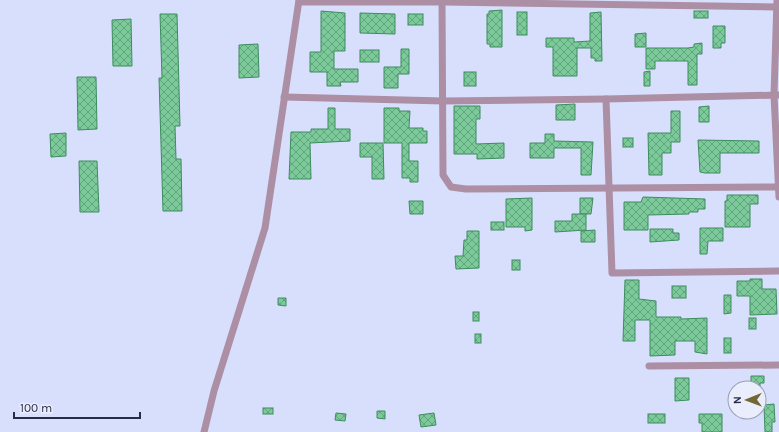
<svg xmlns="http://www.w3.org/2000/svg" width="779" height="432" font-family="Karla,sans-serif">
<style>
.building{fill:url(#building-cross-hatch);stroke:#3d8c5f}
.lines{fill:none;stroke-linecap:round;stroke-linejoin:round}
.street{stroke:#ad8fa5;stroke-width:7}
</style>
<defs>
<pattern id="building-cross-hatch" width="8" height="8" patternUnits="userSpaceOnUse"><rect width="8" height="8" fill="#7bca99"/><path d="M0 0l8 8M0 8l8-8" fill="none" stroke="#65a47f"/></pattern>
</defs>
<rect width="100%" height="100%" fill="#d8dffd"/>
<g class="building">
<polygon points="502,10 502,47 490,47 490,44 487,44 487,14 489,14 489,11"/>
<polygon points="321,11 345,13 345,51 334,51 334,69 358,69 358,82 340,82 341,86 327,86 327,72 310,72 310,52 321,52"/>
<rect x="694" y="11" width="14" height="7"/>
<rect x="517" y="12" width="10" height="23"/>
<polygon points="601,12 602,61 595,61 595,58 591,58 591,48 577,48 577,76 553,76 553,47 546,47 546,38 574,38 574,42 590,41 590,13"/>
<polygon points="360,13 395,14 395,34 360,33"/>
<polygon points="160,14 177,14 180,126 175,126 176,159 181,159 182,211 163,211 159,78 162,78"/>
<rect x="408" y="14" width="15" height="11"/>
<polygon points="131,19 132,66 113,66 112,20"/>
<polygon points="713,26 725,26 725,43 721,43 721,48 713,48"/>
<polygon points="646,33 646,47 635,47 635,34"/>
<polygon points="702,43 702,54 697,54 697,85 688,85 688,61 655,61 655,69 646,69 646,48 688,48 694,47 694,44"/>
<polygon points="258,44 259,77 239,78 239,45"/>
<polygon points="401,49 409,49 409,74 398,74 398,88 384,88 384,67 401,67"/>
<rect x="360" y="50" width="19" height="12"/>
<polygon points="650,71 650,86 644,86 644,72"/>
<rect x="464" y="72" width="12" height="14"/>
<polygon points="77,77 96,77 97,129 78,130"/>
<polygon points="575,104 575,120 556,120 556,105"/>
<polygon points="454,106 480,106 480,119 476,119 476,144 504,143 504,158 477,159 477,154 454,154"/>
<polygon points="709,106 709,122 699,122 699,107"/>
<polygon points="328,108 335,108 335,129 350,129 350,141 310,143 311,179 289,179 291,132 311,132 311,129 328,129"/>
<polygon points="384,108 399,108 399,111 410,111 409,128 423,128 423,131 427,131 427,143 409,143 409,161 418,161 418,182 410,182 410,178 402,178 402,143 384,143"/>
<polygon points="671,111 680,111 680,142 671,142 671,153 662,153 662,175 649,175 648,133 671,133"/>
<polygon points="66,133 66,156 51,157 50,134"/>
<polygon points="545,134 554,134 554,141 593,142 591,175 581,175 581,148 554,148 554,158 530,158 530,143 545,143"/>
<rect x="623" y="138" width="10" height="9"/>
<polygon points="698,140 759,141 759,153 720,153 720,173 705,173 700,172"/>
<polygon points="360,143 383,143 384,179 372,179 372,157 360,157"/>
<polygon points="79,161 97,161 99,212 80,212"/>
<polygon points="727,195 758,195 758,204 750,204 750,227 725,227 725,201 727,201"/>
<polygon points="643,197 705,199 705,209 698,209 698,212 689,212 689,214 648,215 648,230 624,230 624,202 641,202"/>
<polygon points="532,198 532,230 525,231 525,227 506,227 506,199"/>
<polygon points="580,198 593,198 591,214 580,214"/>
<polygon points="409,201 423,201 423,214 410,214"/>
<polygon points="572,214 586,214 586,230 555,232 555,221 572,221"/>
<rect x="491" y="222" width="13" height="8"/>
<polygon points="700,228 723,228 723,241 708,241 707,254 700,254"/>
<polygon points="650,229 673,229 673,233 679,233 679,240 650,242"/>
<polygon points="595,230 595,242 581,242 581,231"/>
<polygon points="467,231 479,231 479,268 456,269 455,256 463,256 464,240 467,240"/>
<rect x="512" y="260" width="8" height="10"/>
<polygon points="750,279 762,279 762,289 776,289 777,314 750,315 750,296 737,296 737,281 750,281"/>
<polygon points="625,280 639,280 639,299 656,301 656,317 681,317 681,319 707,318 707,354 695,352 695,341 675,341 675,355 650,356 650,320 635,320 635,341 623,341"/>
<rect x="672" y="286" width="14" height="12"/>
<polygon points="724,295 731,295 731,313 724,314"/>
<polygon points="278,298 286,298 286,306 278,305"/>
<rect x="473" y="312" width="6" height="9"/>
<rect x="749" y="318" width="7" height="11"/>
<rect x="475" y="334" width="6" height="9"/>
<rect x="724" y="338" width="7" height="15"/>
<polygon points="751,376 764,376 764,383 760,383 760,387 751,387"/>
<polygon points="675,378 689,378 689,400 675,401"/>
<polygon points="774,404 775,422 772,422 772,432 765,432 764,405"/>
<rect x="263" y="408" width="10" height="6"/>
<polygon points="377,411 385,411 385,419 377,418"/>
<polygon points="336,413 346,414 345,421 335,420"/>
<polygon points="434,413 436,425 421,427 419,415"/>
<rect x="648" y="414" width="17" height="9"/>
<polygon points="699,414 722,414 722,432 702,432 702,423 699,423"/>
</g>
<g class="lines">
<g class="street">
<polyline points="442,0 443,175 451,187 466,189 779,187"/>
<polyline points="777,0 774,95 779,197"/>
<polyline points="299,2 442,2 776,7"/>
<polyline points="284,97 444,101 606,99 779,95"/>
<polyline points="606,99 612,273 779,271"/>
<polyline points="649,366 779,365"/>
<polyline points="204,432 214,391 265,228 299,0"/>
</g>
</g>
<g transform="translate(747 400) rotate(269)"><circle r="19" fill="#e9edfc" stroke="#9b9fb4"/>
<path d="M0-3L7 15L0 10L-7 15Z" fill="#746734"/>
<text y="-6" font-size="11" font-weight="bold" text-anchor="middle" fill="#272b48">N</text>
</g>
<path d="M14 412v6h126v-6" fill="none" stroke="#272b48" stroke-width="2"/>
<text x="20" y="412" font-size="12" fill="#272b48" stroke="#e9edfc" stroke-width="3" paint-order="stroke">100 m</text>
</svg>
